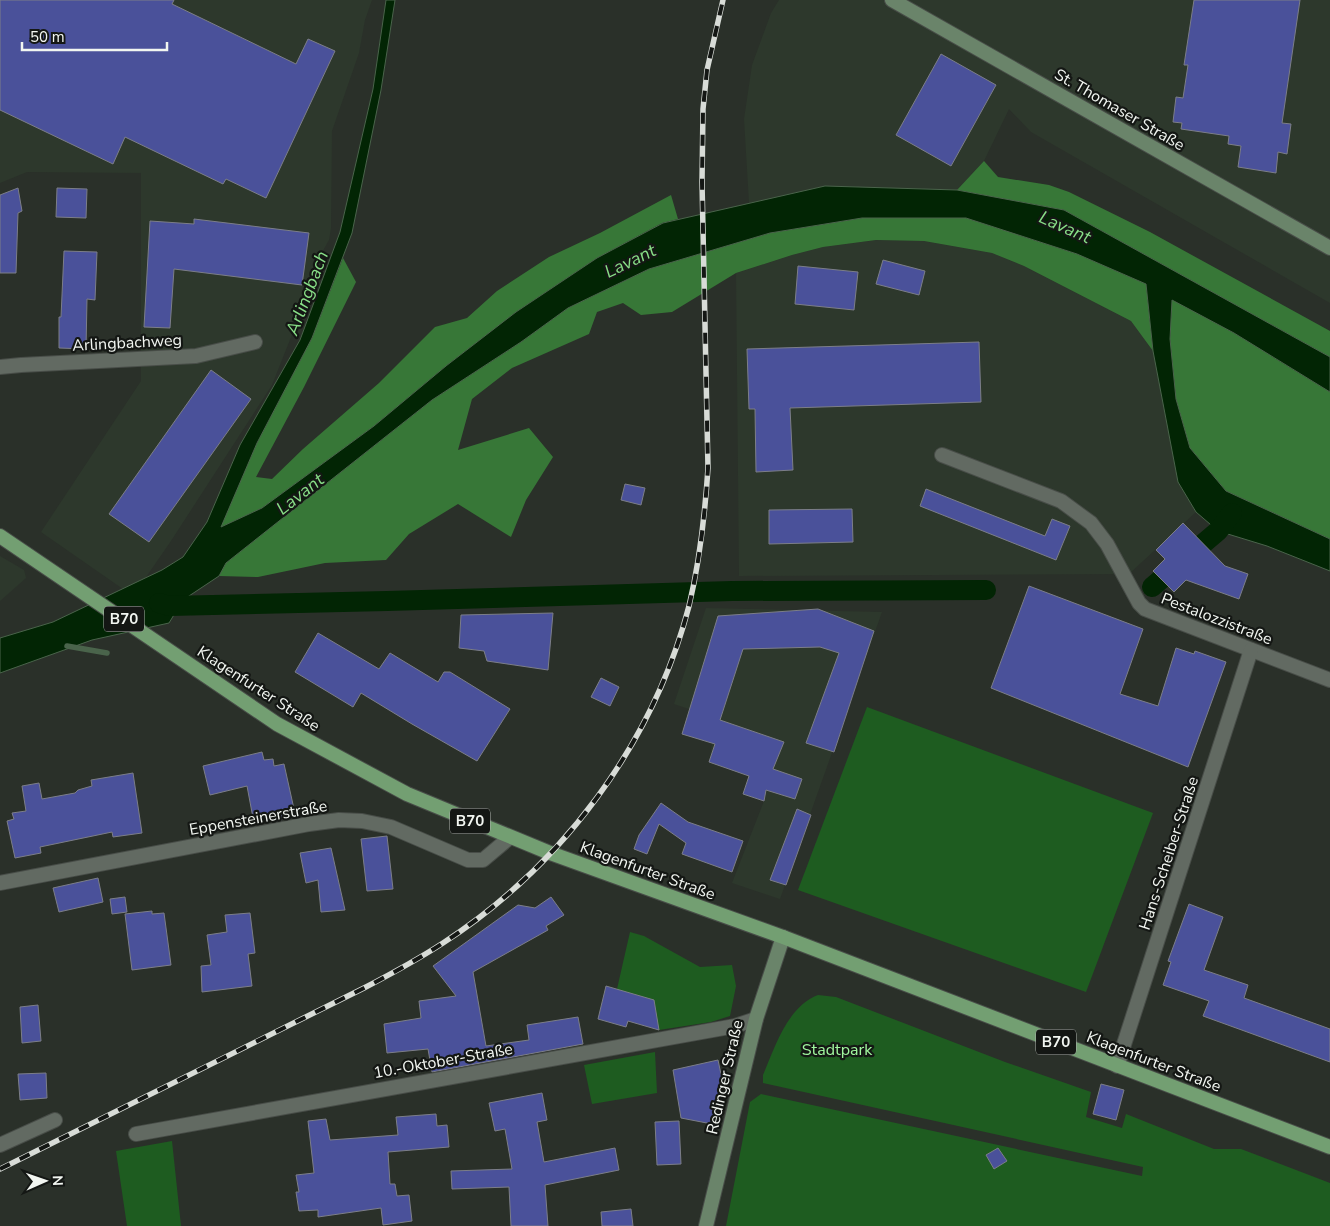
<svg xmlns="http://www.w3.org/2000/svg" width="1330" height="1226" font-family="'Nunito Sans',sans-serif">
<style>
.built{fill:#2d382c}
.green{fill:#1e5c20}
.forest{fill:#377737}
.water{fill:#022504;stroke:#4a644b}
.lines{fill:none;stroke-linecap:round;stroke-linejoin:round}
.stream{stroke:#4a644b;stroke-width:5.5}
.canal{stroke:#022504;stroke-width:20}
.building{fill:#4a519a;stroke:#7c7e88}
.minor-casing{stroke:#484d48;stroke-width:16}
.secondary-casing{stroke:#484d48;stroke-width:16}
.primary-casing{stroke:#484d48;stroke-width:16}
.minor{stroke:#626a62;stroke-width:14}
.secondary{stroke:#6a846a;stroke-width:14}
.primary{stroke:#739f72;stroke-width:14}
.rail-casing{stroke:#d8dcd7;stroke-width:5.5}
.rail{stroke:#141714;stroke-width:4;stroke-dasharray:11;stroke-linecap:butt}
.labels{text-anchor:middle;stroke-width:4.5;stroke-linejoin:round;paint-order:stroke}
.shield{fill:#141714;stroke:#afb3af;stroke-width:1}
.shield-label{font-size:15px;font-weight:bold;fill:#f2f6f1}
.street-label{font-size:16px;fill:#f2f6f1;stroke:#141714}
.park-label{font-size:16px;fill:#a1f89f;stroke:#141714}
.water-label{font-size:18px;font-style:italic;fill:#88de87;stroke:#141714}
</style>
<rect width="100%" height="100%" fill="#2a3029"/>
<g class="built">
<polygon points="0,0 372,0 365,20 359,53 332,131 331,228 329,240 316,263 299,317 272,385 171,541 133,596 41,532 141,381 141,173 27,172 0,183"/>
<polygon points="779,0 1330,0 1330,303 1031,132 1009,109 984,161 957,190 825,186 749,203 744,119 752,65 771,13"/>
<polygon points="876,240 924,241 992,253 1024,266 1131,321 1153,351 1178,482 1196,512 1129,574 739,576 736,273 792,255 823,247"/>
<polygon points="0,556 24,570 26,578 0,601"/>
<polygon points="706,608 882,612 780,899 732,883 764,801 743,794 749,776 709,762 712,743 682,734 689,709 674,704"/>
</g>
<g class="green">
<polygon points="867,707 1153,813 1086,992 798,890"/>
<polygon points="630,932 644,936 700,967 732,965 736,986 730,1016 711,1022 659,1030 617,989"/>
<path d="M 818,995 L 836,997 L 1005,1062 L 1091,1092 L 1086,1117 L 1122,1128 L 1126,1114 L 1214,1149 L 1241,1149 L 1330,1183 L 1330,1226 L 726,1226 L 750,1102 L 761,1094 L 1142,1176 L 1143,1167 L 763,1083 L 763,1075 C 775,1047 787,1007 818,995 Z"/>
<polygon points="655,1052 657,1093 592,1104 584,1065"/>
<polygon points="172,1141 181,1226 127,1226 116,1151"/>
</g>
<g class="forest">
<polygon points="984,161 998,177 1049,185 1069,192 1150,232 1330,331 1330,357 1064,210 957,190"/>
<polygon points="671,195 678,219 662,223 597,258 516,312 446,366 374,426 262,508 220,528 257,443 312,338 343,258 356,282 304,387 256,477 272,479 303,449 379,383 435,327 467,318 497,291 549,257 600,233"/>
<polygon points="862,218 966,218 1077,254 1146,284 1153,351 1131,321 1024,266 992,253 924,241 876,240 823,247 792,255 736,273 672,312 641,315 623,303 597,312 589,334 512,368 472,399 458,450 529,428 553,457 526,500 511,537 458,504 409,534 386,560 325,563 258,577 219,576 226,563 432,400 521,342 568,308 649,269 770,233"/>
<polygon points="1172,299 1234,333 1330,392 1330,539 1226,491 1190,448 1176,399 1170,339"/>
</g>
<polygon class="water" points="386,0 395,0 381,90 352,233 312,338 257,443 221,527 262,508 374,426 446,366 516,312 597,258 663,223 825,186 957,190 1064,210 1330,357 1330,392 1234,333 1172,300 1170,339 1176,399 1190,448 1226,491 1330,539 1330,571 1267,546 1218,531 1196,512 1178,482 1153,351 1146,284 1077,254 966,218 862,218 770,233 649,269 568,308 521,342 432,400 226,563 219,576 183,600 169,623 92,640 0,673 0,638 53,622 162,570 183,557 207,522 240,445 300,340 340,232 373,89"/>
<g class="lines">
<polyline class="stream" points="67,646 107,653"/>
<g class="canal">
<polyline points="1152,587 1218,531 1232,513"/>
<polyline points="159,603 169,606 387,601 732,591 986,590"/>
</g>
</g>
<g class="building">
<polygon points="0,0 174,0 172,4 296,64 308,39 335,51 266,198 226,179 223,184 125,137 113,164 0,110"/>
<polygon points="1194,0 1300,0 1282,123 1291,124 1287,154 1278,152 1276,173 1238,167 1241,146 1228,144 1229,136 1181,129 1182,123 1173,122 1176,97 1183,98 1188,65 1184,65"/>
<polygon points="941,54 996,85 951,166 896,135"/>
<polygon points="18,188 22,211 18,213 16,273 0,273 0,195"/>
<polygon points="57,188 87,189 86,218 56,217"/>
<polygon points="194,219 309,233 302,285 174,269 170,328 144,327 150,221 194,224"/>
<polygon points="64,251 97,252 95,300 87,299 86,349 59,348 59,317 61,317"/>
<polygon points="883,260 925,271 919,295 876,284"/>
<polygon points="798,266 858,272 854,310 795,304"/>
<polygon points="979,342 981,402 790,408 793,470 756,472 755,409 749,409 747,349"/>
<polygon points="211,370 251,399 149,542 109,514"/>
<polygon points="625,484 645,488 641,505 621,500"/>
<polygon points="926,489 1045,536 1052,519 1070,526 1056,560 920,506"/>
<polygon points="852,509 853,542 769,544 769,510"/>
<polygon points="1183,523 1225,566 1248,574 1239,599 1186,580 1174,592 1153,571 1165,559 1156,550"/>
<polygon points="1029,586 1143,629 1120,694 1158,706 1176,648 1194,654 1195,651 1226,662 1188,767 991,688"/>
<polygon points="818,609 874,631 834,752 806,743 839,653 820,647 743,649 720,720 784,742 773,769 802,779 795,799 766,790 764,801 743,794 749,776 709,762 715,744 682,734 718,616"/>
<polygon points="553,613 548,670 487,661 484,651 459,648 461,615"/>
<polygon points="318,633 379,669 390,653 438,682 444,672 450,672 510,709 477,761 412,724 361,693 353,707 295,672"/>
<polygon points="601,678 619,687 610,706 591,697"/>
<polygon points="262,752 264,760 273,759 274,766 284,764 294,809 282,811 282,820 271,822 268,814 253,818 247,786 210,795 203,766"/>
<polygon points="133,773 142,833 113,837 112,832 40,847 41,853 15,858 7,821 14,819 12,813 26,811 22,786 39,783 42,799 75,793 78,790 92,786 91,780"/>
<polygon points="661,803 688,822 743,841 732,872 682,854 686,843 659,824 647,854 634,849 639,835"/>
<polygon points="797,809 811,815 786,885 770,880"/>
<polygon points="387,836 393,889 367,891 361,839"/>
<polygon points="331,848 345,910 321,912 318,880 306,883 300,853"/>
<polygon points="98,878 103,902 59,912 53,888"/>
<polygon points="125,897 127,912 112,914 110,899"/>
<polygon points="551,897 564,915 546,926 548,930 473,972 486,1046 529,1040 527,1025 578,1017 583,1044 432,1072 428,1049 387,1053 384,1024 421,1018 419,1001 456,996 433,966 518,905 535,908"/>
<polygon points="1189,904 1223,917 1204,970 1248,985 1244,998 1330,1029 1330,1062 1203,1016 1209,1001 1163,985 1171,962 1168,961"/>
<polygon points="152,911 152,914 164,913 171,965 132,970 125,914"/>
<polygon points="250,913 255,953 248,954 252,986 202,992 201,966 211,965 207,935 227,932 225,915"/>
<polygon points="606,986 654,1000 659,1030 628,1021 626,1027 598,1019"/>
<polygon points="38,1005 41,1041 22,1043 20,1007"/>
<polygon points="718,1060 722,1079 712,1124 681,1118 673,1070"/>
<polygon points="46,1073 47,1098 20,1100 18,1074"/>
<polygon points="1101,1084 1124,1090 1116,1120 1093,1114"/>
<polygon points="542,1093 547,1120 537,1122 544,1162 615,1148 619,1170 545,1185 548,1226 511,1226 509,1187 452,1189 451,1171 512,1169 505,1129 495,1131 489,1103"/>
<polygon points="436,1114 437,1126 447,1125 449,1147 388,1152 390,1184 395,1184 397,1196 409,1195 412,1221 383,1225 381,1208 318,1217 318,1210 299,1211 296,1192 299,1192 296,1175 314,1173 308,1121 326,1119 330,1140 398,1135 396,1117"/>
<polygon points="679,1121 681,1164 657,1165 655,1122"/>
<polygon points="998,1148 1007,1161 994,1169 986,1155"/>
<polygon points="631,1209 633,1226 602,1226 601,1212"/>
</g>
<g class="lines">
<defs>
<g id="minor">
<polyline points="0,367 21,365 196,356 255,342"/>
<polyline points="942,455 1061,501 1091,523 1107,544 1139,603 1145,609 1330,680"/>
<polyline points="0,883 309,824 339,820 362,821 391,827 468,860 483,860 509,838"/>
<polyline points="1117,1066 1251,650"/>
<polyline points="136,1134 735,1026 756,1019"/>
<polyline points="0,1145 55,1120"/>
</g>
<g id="secondary">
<polyline points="892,0 1330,248"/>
<polyline points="706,1226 756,1019 783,937"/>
</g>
<polyline id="primary" points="0,536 277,724 407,794 550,853 783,937 1330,1147"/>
</defs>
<use href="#minor" class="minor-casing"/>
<use href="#secondary" class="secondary-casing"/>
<use href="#primary" class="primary-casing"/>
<use href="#minor" class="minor"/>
<use href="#secondary" class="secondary"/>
<use href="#primary" class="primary"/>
<defs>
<path id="rail" d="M 0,1169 L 364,988 C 391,974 417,960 443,943 C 562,866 653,744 689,606 C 700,560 705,514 708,468 L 702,182 L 703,109 L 707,70 L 723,0"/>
</defs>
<use href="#rail" class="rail-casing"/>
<use href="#rail" class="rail"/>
</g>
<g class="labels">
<g class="shield">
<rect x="104" y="606.5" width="40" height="25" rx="4"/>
<rect x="450" y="808.5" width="40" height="25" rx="4"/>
<rect x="1036" y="1029.5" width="40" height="25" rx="4"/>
</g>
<g class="shield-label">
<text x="124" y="624">B70</text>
<text x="470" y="826">B70</text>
<text x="1056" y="1047">B70</text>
</g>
<g class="street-label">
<text transform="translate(1120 109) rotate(30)" y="6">St. Thomaser Straße</text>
<text transform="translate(127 342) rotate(-3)" y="6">Arlingbachweg</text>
<text transform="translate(1217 618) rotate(21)" y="6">Pestalozzistraße</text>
<text transform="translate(259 688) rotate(33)" y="6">Klagenfurter Straße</text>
<text transform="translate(258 817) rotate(-10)" y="6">Eppensteinerstraße</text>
<text transform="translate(1168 853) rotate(-72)" y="6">Hans-Scheiber-Straße</text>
<text transform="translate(648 870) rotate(20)" y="6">Klagenfurter Straße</text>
<text transform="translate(443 1060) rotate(-10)" y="6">10.-Oktober-Straße</text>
<text transform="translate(1154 1061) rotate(21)" y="6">Klagenfurter Straße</text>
<text transform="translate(724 1077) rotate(-77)" y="6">Redinger Straße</text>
</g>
<g class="park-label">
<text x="837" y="1055">Stadtpark</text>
</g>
<g class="water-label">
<text transform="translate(1065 227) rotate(24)" y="6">Lavant</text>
<text transform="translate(630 261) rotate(-26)" y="6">Lavant</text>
<text transform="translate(307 293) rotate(-69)" y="6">Arlingbach</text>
<text transform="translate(300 494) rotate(-38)" y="6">Lavant</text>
</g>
</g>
<g transform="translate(45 1181) rotate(88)" stroke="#141714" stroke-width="4" paint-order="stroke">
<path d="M0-4L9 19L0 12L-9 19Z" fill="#f2f6f1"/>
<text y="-8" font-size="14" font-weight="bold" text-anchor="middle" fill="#f2f6f1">N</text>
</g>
<path d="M22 42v8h145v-8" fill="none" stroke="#f2f6f1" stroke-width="2.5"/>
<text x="30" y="42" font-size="15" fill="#f2f6f1" stroke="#141714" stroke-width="4" paint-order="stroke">50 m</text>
</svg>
